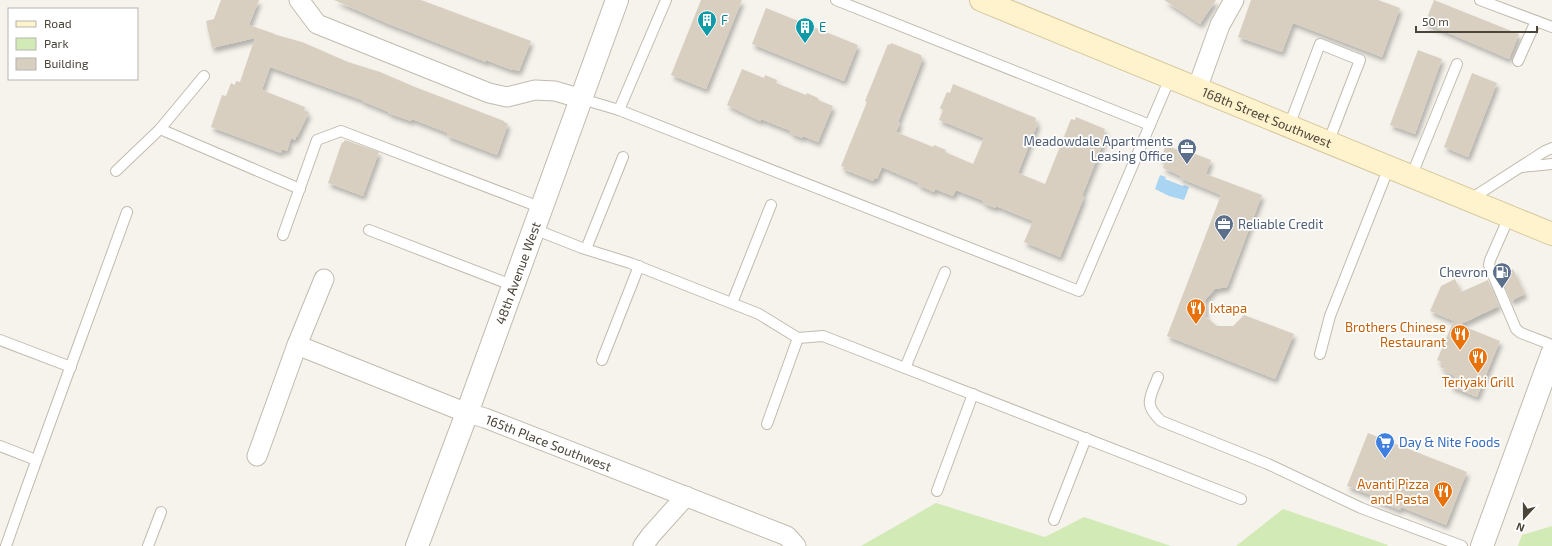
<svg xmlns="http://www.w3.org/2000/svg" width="1552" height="546" font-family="'Exo 2',sans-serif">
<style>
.green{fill:#d2eab5}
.water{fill:#a9d4f2}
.building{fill:#d8cfc1;filter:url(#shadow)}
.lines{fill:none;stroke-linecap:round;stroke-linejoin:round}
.service-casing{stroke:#c2bbae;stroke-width:12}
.minor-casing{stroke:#c2bbae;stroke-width:21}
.tertiary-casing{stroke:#c2bbae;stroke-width:24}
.secondary-casing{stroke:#d6c79b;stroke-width:24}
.service{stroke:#fff;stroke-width:10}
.minor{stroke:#fff;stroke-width:19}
.tertiary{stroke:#fff;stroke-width:22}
.secondary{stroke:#fff3cd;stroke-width:22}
.labels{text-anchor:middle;stroke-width:3.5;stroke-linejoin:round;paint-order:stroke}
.culture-label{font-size:13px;fill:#0d838f;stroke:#fff;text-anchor:start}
.street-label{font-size:13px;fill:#4b4439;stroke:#fff}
.service-label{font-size:13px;fill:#4e5e75;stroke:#fff;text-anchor:end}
.food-label{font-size:13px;fill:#c56008;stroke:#fff;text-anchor:end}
.shop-label{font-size:13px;fill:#366cbe;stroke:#fff;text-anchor:start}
</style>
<defs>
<filter id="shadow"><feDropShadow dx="2.5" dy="4.5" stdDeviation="2" flood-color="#0004"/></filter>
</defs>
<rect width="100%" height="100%" fill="#f6f3ec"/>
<g class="green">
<polygon points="936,503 1045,537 1084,517 1171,546 861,546"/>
<polygon points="1283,509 1388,545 1387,546 1236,546"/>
<polygon points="1552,526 1552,546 1518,546 1522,535"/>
</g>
<polygon class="water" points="1160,175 1166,177 1165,179 1183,186 1184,185 1189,187 1184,200 1169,196 1155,189"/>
<g class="building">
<polygon points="221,0 259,0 249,25 275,34 273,34 302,42 348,62 380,72 415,87 504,121 504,122 508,124 497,155 447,136 448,133 412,119 411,121 388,113 389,112 362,101 362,100 270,67 262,90 305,107 304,111 309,112 297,137 296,137 295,140 291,138 287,151 282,149 281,153 211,127 222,95 226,96 231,83 235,85 236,81 240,82 255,38 212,48 206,21 214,19"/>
<polygon points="334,0 421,0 531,41 519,71 512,69 512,70 486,60 486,62 389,24"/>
<polygon points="701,0 742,0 706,89 671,75"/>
<polygon points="1164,0 1216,0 1200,24"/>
<polygon points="1251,0 1378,0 1400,8 1382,57 1293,23 1282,52 1238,37"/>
<polygon points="1434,0 1519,34 1509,59 1425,23"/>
<polygon points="766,8 858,45 844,81 752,44"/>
<polygon points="891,43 921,55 921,57 923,58 898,122 900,123 896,132 933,147 934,145 946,150 945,152 973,164 984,138 939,120 943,110 940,108 947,92 950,93 953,84 1036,118 1035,121 1038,123 1018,173 1045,184 1071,119 1075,120 1076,117 1105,129 1104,132 1107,133 1082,196 1084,197 1060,257 1024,242 1033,221 996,206 995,208 983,203 984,201 956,190 953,196 935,189 934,192 918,185 919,183 882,167 877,179 874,178 873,181 843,169 844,167 841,166 867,102 865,101 888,44 890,45"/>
<polygon points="1418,50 1442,59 1415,134 1390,125"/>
<polygon points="742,69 764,78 765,75 777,80 776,83 806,95 807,93 818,98 818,100 833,106 818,142 803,136 802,138 790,133 791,131 761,119 760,121 727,105"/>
<polygon points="1472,73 1497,83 1468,157 1444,147"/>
<polygon points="345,140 379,152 363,196 328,183 342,142 343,143"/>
<polygon points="1166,145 1189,155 1190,152 1211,160 1206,174 1262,195 1227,287 1215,289 1205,300 1206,317 1217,326 1233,326 1244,315 1294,334 1275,379 1167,336 1221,195 1180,178 1181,176 1163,168 1166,162 1160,160"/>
<polygon points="1513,269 1525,294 1511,301 1500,275"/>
<polygon points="1455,279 1461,292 1488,280 1499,306 1461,324 1430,311 1441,286"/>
<polygon points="1453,322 1500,341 1477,397 1450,386 1455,376 1444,371 1445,369 1440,367 1442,362 1437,360"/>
<polygon points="1368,433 1467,472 1446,525 1401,507 1400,510 1370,498 1371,495 1347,486"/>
</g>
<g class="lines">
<defs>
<g id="service">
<polyline points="666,0 619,110 1079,291 1170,78"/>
<polyline points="836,0 1150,125"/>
<polyline points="1480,0 1552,27"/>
<polyline points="1518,61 1536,21"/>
<polyline points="582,99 619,110"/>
<polyline points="1289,126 1320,44 1360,60 1328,143"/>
<polyline points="160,129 204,76"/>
<polyline points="1522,167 1552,164"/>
<polyline points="116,171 160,129 300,189"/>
<polyline points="1411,177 1457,64"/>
<polyline points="1469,200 1545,151 1552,148"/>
<polyline points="1509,217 1490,260 1489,265 1491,270 1516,329 1521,333 1552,345"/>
<polyline points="534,229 582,248 630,263 759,314 798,338 823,336 1241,499"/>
<polyline points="369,230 514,286"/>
<polyline points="283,235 317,140 341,131 542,208"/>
<polyline points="586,249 623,157"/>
<polyline points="732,303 771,205"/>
<polyline points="0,340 71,367"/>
<polyline points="1320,354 1330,316 1389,167"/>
<polyline points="602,360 639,266"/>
<polyline points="905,368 945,272"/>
<path d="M 1158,377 C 1150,398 1143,404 1161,421 L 1268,464 L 1361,508 L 1462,546"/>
<polyline points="767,424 798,338"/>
<polyline points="0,446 36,460"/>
<polyline points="937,491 973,394"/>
<polyline points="1054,520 1086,438"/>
<path d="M 6,546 C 45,434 87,323 127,212"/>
<polyline points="148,546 161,512"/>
</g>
<g id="minor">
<polyline points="299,0 317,24 489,93 507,97 535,90 555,91 582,99"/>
<polyline points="1197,89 1220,25 1234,0"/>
<path id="s1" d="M 297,345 L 467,413 L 485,418 L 787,536 L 796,546"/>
<polyline points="257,456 297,345 324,279"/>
<polyline points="643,546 651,535 686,496"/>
</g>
<g id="tertiary">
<path id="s2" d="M 417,546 L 467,413 L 617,0"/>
<polyline points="1482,546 1552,354"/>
</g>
<g id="secondary">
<path id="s3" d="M 981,0 L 1552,234"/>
</g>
</defs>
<use href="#service" class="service-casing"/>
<use href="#minor" class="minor-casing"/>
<use href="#tertiary" class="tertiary-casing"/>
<use href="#secondary" class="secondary-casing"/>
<use href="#service" class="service"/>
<use href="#minor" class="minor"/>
<use href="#tertiary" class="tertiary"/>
<use href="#secondary" class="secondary"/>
</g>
<defs>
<symbol id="building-pin" viewBox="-11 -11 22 30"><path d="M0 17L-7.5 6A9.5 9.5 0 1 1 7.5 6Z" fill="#0f9aa8" stroke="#fff"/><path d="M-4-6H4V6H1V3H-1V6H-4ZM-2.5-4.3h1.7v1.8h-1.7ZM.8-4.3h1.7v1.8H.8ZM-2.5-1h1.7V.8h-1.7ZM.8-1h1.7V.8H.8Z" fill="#fff"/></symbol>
<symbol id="office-pin" viewBox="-11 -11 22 30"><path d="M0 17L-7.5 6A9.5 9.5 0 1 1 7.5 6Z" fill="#5c6f8a" stroke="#fff"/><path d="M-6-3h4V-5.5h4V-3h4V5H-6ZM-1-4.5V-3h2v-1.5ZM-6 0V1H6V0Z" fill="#fff"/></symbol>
<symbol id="fuel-pin" viewBox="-11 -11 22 30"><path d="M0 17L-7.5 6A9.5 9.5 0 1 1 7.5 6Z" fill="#5c6f8a" stroke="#fff"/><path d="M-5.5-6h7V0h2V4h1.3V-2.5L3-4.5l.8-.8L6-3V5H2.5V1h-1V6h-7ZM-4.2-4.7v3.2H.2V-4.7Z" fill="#fff"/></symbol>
<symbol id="restaurant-pin" viewBox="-11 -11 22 30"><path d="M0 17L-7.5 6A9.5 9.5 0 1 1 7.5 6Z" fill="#e8710a" stroke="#fff"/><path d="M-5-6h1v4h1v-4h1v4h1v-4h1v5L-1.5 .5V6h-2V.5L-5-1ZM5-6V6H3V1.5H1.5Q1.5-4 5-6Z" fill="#fff"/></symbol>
<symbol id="supermarket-pin" viewBox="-11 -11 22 30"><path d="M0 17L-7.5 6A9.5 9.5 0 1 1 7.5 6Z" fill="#3f7fe0" stroke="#fff"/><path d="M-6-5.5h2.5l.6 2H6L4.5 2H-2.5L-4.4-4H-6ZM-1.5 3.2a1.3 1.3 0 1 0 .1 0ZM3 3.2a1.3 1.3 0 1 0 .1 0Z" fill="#fff"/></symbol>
</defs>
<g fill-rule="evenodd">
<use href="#building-pin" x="696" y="9" width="22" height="30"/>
<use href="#building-pin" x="794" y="16" width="22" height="30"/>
<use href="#office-pin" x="1176" y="137" width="22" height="30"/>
<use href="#office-pin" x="1213" y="213" width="22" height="30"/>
<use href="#fuel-pin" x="1491" y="261" width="22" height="30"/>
<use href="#restaurant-pin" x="1185" y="297" width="22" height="30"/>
<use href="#restaurant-pin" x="1449" y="323" width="22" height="30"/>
<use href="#restaurant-pin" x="1467" y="346" width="22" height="30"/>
<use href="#supermarket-pin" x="1374" y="431" width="22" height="30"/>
<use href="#restaurant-pin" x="1432" y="480" width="22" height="30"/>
</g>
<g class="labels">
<g class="culture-label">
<text x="721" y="25">F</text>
<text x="819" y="32">E</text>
</g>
<g class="street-label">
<text dy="5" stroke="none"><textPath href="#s3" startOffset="309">168th Street Southwest</textPath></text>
<text dy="5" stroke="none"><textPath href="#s2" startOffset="291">48th Avenue West</textPath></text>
<text dy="5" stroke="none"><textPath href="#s1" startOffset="270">165th Place Southwest</textPath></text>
</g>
<g class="service-label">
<text x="1173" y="146">Meadowdale Apartments<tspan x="1173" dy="15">Leasing Office</tspan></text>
<text x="1238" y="229" text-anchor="start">Reliable Credit</text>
<text x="1488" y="277">Chevron</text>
</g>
<g class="food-label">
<text x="1210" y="313" text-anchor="start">Ixtapa</text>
<text x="1446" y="332">Brothers Chinese<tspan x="1446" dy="15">Restaurant</tspan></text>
<text x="1478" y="387" text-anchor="middle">Teriyaki Grill</text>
<text x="1429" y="489">Avanti Pizza<tspan x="1429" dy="15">and Pasta</tspan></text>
</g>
<g class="shop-label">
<text x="1399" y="447">Day &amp; Nite Foods</text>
</g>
</g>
<rect x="8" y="8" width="130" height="72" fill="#ffffff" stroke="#b7b4b0"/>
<rect x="16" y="21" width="20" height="6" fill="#fff3cd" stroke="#b7b4b0"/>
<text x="44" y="28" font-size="12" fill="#4b4439">Road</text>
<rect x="16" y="38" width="20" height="12" fill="#d2eab5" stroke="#b7b4b0"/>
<text x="44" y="48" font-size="12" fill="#4b4439">Park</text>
<rect x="16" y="58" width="20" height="12" fill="#d8cfc1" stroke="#b7b4b0"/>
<text x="44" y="68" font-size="12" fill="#4b4439">Building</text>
<g transform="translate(1524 518) rotate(201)" stroke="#ffffff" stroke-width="3" paint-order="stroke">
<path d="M0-3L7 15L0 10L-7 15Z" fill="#4b4439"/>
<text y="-6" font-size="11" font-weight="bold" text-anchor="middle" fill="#4b4439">N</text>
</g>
<path d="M1416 26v6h121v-6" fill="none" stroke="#4b4439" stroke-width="2"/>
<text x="1422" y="26" font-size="12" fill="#4b4439" stroke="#ffffff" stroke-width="3" paint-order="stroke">50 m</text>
</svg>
